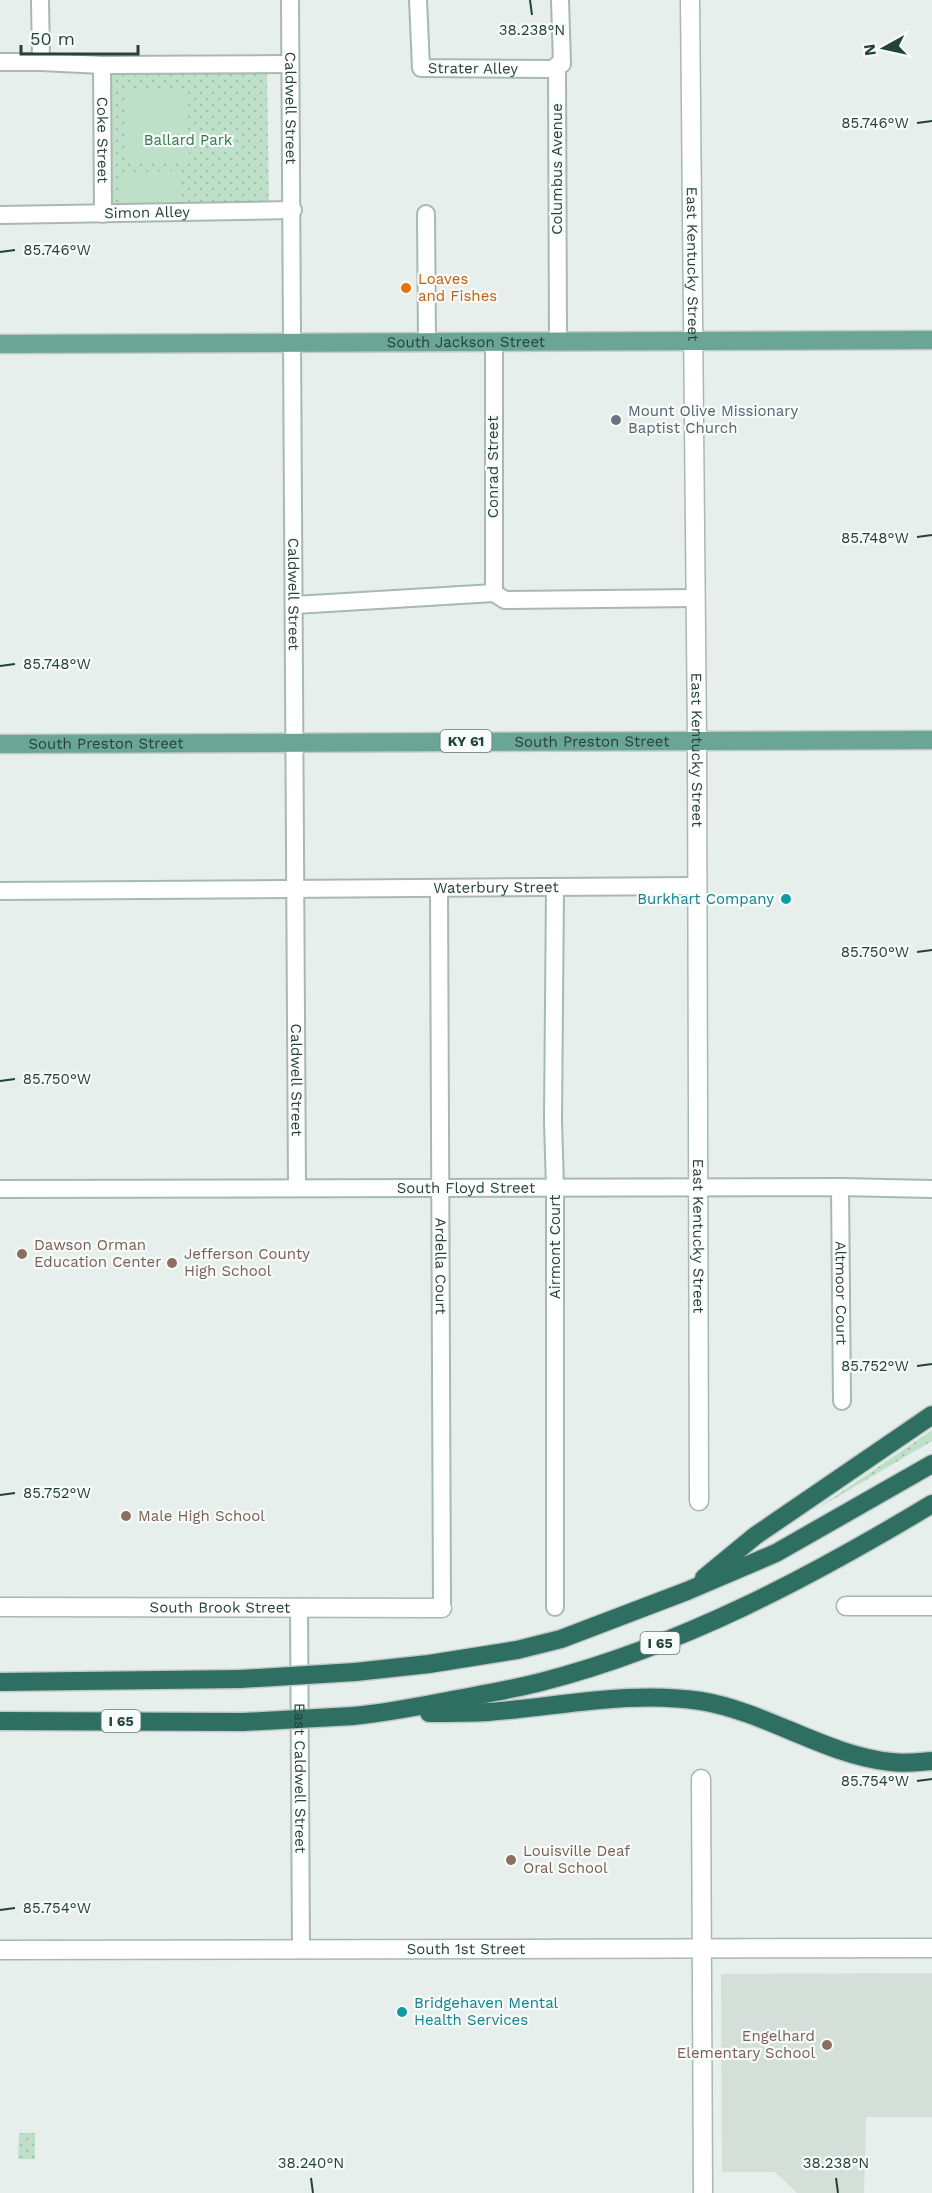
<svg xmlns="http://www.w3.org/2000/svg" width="932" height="2193" font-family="'Work Sans',sans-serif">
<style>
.built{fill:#d4dfda}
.grass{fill:url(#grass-dots)}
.pitch{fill:#bfe0c8}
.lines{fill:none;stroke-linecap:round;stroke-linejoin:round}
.minor-casing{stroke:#a8b8b2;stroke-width:20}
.tertiary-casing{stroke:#a8b8b2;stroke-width:21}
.primary-casing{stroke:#c2cac8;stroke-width:21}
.motorway-casing{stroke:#c2cac8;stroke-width:21}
.minor{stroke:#fff;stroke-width:16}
.tertiary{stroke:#fff;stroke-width:18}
.primary{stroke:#6aa596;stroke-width:18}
.motorway{stroke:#2f6f62;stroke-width:18}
.motorway-bridge-casing{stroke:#c2cac8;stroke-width:21;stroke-linecap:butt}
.motorway-bridge{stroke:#2f6f62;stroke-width:18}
.ticks{fill:none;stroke:#24423a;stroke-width:2}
.food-dot{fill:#e8710a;stroke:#f7fbf9;stroke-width:2}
.worship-dot{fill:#6b7280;stroke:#f7fbf9;stroke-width:2}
.culture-dot{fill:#0f9aa8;stroke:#f7fbf9;stroke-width:2}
.education-dot{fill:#8d6e63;stroke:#f7fbf9;stroke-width:2}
.labels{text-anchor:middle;stroke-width:4.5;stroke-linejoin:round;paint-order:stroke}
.shield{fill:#f7fbf9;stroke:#637a73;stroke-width:1.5}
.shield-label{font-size:14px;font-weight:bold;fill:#24423a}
.street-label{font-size:15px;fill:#24423a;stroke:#f7fbf9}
.park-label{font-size:15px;fill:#2d7a4b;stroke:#f7fbf9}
.food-label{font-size:15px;fill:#c56008;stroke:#f7fbf9;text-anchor:start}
.worship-label{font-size:15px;fill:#5b616d;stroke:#f7fbf9;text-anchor:start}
.culture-label{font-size:15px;fill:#0d838f;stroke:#f7fbf9;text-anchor:end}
.education-label{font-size:15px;fill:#785e54;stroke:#f7fbf9;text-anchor:start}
.ticks-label{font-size:15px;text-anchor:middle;fill:#24423a;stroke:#f7fbf9;stroke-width:4.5;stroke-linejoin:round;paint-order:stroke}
</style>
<defs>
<pattern id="grass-dots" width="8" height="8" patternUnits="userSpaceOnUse" patternTransform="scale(1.5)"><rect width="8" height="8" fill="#bfe0c8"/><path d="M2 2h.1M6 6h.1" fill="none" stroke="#a4c1ad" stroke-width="1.8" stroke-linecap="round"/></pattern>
</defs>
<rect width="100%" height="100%" fill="#e6efeb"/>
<polygon class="built" points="932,1973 932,2117 866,2117 864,2193 797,2193 775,2172 722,2172 721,1974"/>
<g class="grass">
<polygon points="267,72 269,206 108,208 107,73"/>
<polygon points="932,1430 932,1441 815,1510"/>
<polygon points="19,2133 35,2133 35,2159 18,2159"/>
</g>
<g class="pitch">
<rect x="127" y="88" width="61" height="36"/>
<polygon points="127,126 188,126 189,161 128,161"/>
<polygon points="178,171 179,204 120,205 120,172"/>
</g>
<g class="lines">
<defs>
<g id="minor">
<polyline points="40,0 41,62"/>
<path id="s1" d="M 290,0 L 297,1188"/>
<path id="s2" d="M 418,0 L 421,68 L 557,69"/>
<polyline points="0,62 41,62 102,65 290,64"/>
<path id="s3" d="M 102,65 L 103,214"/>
<polyline points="426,214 427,342"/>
<path id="s4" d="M 0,215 L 293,210"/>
<polyline points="558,342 557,65 562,64 560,0"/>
<polyline points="494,593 494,342"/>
<polyline points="295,605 494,593 505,600 696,598"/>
<polyline points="555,887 553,1121 555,1188 555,1607"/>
<path id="s5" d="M 439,888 L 442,1608"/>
<path id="s6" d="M 0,891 L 697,886"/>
<path id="s7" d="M 840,1187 L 842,1401"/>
<path id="s8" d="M 0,1189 L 840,1187 L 932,1189"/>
<path id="s9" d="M 299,1607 L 301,1949"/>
</g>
<g id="tertiary">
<path id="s10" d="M 690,0 L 697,740 L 699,1501"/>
<polyline points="846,1606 932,1606"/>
<path id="s11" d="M 0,1607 L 442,1608"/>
<polyline points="701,1779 703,2193"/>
<path id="s12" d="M 0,1950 L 932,1948"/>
</g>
<g id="primary">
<path id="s13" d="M 0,344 L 932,340"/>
<path id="s14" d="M 0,744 L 932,740"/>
</g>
<g id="motorway">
<polyline points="704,1578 755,1536 932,1415"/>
<polyline points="355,1672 429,1664 517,1650 561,1639 687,1591 776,1553 932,1464"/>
<polyline points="0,1682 240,1679"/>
<path d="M 429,1713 C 448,1713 468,1713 488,1712 C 558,1707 630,1690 701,1701 C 767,1712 825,1755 891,1762 C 905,1764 918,1762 932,1761"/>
<path d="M 353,1716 C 385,1713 416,1707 447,1701 C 478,1695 510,1690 541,1682 C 681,1646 809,1578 932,1504"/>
<polyline points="0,1721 243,1722"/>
</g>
</defs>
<use href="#minor" class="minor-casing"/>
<use href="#tertiary" class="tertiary-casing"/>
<use href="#primary" class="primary-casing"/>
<use href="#motorway" class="motorway-casing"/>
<use href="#minor" class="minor"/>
<use href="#tertiary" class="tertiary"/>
<use href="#primary" class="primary"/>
<use href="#motorway" class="motorway"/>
<defs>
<g id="motorway-bridge">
<polyline points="240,1679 355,1672"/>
<polyline points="243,1722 353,1716"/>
</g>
</defs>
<use href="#motorway-bridge" class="motorway-bridge-casing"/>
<use href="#motorway-bridge" class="motorway-bridge"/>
</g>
<path class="ticks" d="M 530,0 L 532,15M 917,123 L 932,121M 0,252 L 15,250M 917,537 L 932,535M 0,666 L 15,664M 917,952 L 932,950M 0,1081 L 15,1079M 917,1366 L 932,1364M 0,1495 L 15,1493M 917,1781 L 932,1779M 0,1910 L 15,1908M 311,2178 L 313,2193M 836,2178 L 838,2193"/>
<circle class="food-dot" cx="406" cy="288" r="6"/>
<circle class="worship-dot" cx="616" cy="420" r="6"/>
<g class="culture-dot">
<circle cx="786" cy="899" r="6"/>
<circle cx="402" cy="2012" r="6"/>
</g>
<g class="education-dot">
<circle cx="22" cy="1254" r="6"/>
<circle cx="172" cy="1263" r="6"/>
<circle cx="126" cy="1516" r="6"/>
<circle cx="511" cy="1860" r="6"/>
<circle cx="827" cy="2045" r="6"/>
</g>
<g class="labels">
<g class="shield">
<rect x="440.5" y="730" width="51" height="22" rx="4.5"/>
<rect x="640.5" y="1632" width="39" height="22" rx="4.5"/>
<rect x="101.5" y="1710" width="39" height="22" rx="4.5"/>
</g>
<g class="shield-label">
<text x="466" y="746">KY 61</text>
<text x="660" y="1648">I 65</text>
<text x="121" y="1726">I 65</text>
</g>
<g class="street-label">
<text dy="5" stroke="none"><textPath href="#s2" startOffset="120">Strater Alley</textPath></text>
<text dy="5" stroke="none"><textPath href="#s1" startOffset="108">Caldwell Street</textPath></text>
<text dy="5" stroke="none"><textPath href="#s3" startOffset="75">Coke Street</textPath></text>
<text transform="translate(557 169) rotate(-90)" y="5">Columbus Avenue</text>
<text dy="5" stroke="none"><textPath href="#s4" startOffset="147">Simon Alley</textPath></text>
<text dy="5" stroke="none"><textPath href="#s10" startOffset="264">East Kentucky Street</textPath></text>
<text dy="5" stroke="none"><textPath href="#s13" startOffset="466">South Jackson Street</textPath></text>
<text transform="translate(493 467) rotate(-90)" y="5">Conrad Street</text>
<text dy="5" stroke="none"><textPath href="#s1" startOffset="594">Caldwell Street</textPath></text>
<text dy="5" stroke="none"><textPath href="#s14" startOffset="592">South Preston Street</textPath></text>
<text dy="5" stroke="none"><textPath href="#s14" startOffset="106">South Preston Street</textPath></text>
<text dy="5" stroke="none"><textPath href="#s10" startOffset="750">East Kentucky Street</textPath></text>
<text dy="5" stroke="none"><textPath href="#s6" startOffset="496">Waterbury Street</textPath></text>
<text dy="5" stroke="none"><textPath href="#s1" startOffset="1080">Caldwell Street</textPath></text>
<text dy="5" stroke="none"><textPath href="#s8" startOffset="466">South Floyd Street</textPath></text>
<text dy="5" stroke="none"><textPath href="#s10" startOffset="1236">East Kentucky Street</textPath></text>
<text transform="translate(555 1247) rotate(-90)" y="5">Airmont Court</text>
<text dy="5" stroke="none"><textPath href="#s5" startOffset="378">Ardella Court</textPath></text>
<text dy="5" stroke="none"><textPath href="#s7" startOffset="106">Altmoor Court</textPath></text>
<text dy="5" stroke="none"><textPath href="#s11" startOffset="220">South Brook Street</textPath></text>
<text dy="5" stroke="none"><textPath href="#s9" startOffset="171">East Caldwell Street</textPath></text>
<text dy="5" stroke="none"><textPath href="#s12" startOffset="466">South 1st Street</textPath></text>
</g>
<g class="park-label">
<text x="188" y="145">Ballard Park</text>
</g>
<g class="food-label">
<text x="418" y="284">Loaves<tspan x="418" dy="17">and Fishes</tspan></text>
</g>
<g class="worship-label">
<text x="628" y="416">Mount Olive Missionary<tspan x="628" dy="17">Baptist Church</tspan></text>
</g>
<g class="culture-label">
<text x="774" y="904">Burkhart Company</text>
<text x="414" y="2008" text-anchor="start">Bridgehaven Mental<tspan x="414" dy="17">Health Services</tspan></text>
</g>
<g class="education-label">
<text x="34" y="1250">Dawson Orman<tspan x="34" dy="17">Education Center</tspan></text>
<text x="184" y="1259">Jefferson County<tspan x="184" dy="17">High School</tspan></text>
<text x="138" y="1521">Male High School</text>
<text x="523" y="1856">Louisville Deaf<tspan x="523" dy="17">Oral School</tspan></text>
<text x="815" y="2041" text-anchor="end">Engelhard<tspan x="815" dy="17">Elementary School</tspan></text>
</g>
</g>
<g class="ticks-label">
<text x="532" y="35">38.238°N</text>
<text x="875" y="128">85.746°W</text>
<text x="57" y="255">85.746°W</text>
<text x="875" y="543">85.748°W</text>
<text x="57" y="669">85.748°W</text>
<text x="875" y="957">85.750°W</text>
<text x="57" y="1084">85.750°W</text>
<text x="875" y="1371">85.752°W</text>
<text x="57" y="1498">85.752°W</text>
<text x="875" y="1786">85.754°W</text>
<text x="57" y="1913">85.754°W</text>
<text x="311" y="2168">38.240°N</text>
<text x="836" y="2168">38.238°N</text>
</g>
<g transform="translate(884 48) rotate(262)" stroke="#f7fbf9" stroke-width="4.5" paint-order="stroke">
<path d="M0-4.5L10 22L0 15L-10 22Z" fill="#24423a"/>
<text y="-9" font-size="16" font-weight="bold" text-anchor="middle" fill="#24423a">N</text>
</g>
<path d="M21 45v9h117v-9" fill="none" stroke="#24423a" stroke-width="3"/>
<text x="30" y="45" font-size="18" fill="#24423a" stroke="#f7fbf9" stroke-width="4.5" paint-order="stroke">50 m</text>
</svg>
